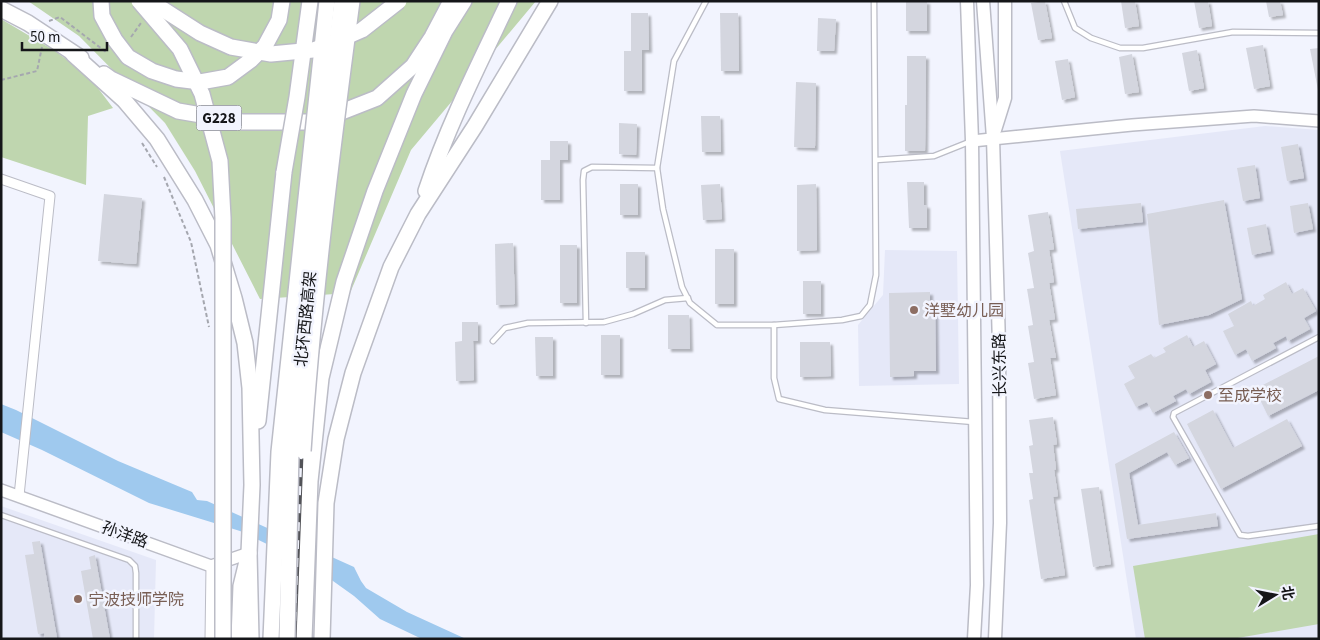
<svg xmlns="http://www.w3.org/2000/svg" width="1320" height="640" font-family="'Source Sans 3','Noto Sans SC',sans-serif">
<style>
.built{fill:#e5e8f8}
.green{fill:#bfd6af}
.water{fill:#9fc9ee}
.building{fill:#d4d6df;filter:url(#shadow)}
.lines{fill:none;stroke-linecap:round;stroke-linejoin:round}
.service-casing{stroke:#bbbcc6;stroke-width:7}
.minor-casing{stroke:#bbbcc6;stroke-width:11}
.tertiary-casing{stroke:#bbbcc6;stroke-width:14}
.secondary-casing{stroke:#bbbcc6;stroke-width:15}
.primary-casing{stroke:#bbbcc6;stroke-width:18}
.trunk-casing{stroke:#bbbcc6;stroke-width:18}
.path{stroke:#a5a7af;stroke-width:2;stroke-dasharray:4 2.5;stroke-linecap:butt}
.service{stroke:#fff;stroke-width:4.5}
.minor{stroke:#fff;stroke-width:9}
.tertiary{stroke:#fff;stroke-width:11}
.secondary{stroke:#fff;stroke-width:12}
.primary{stroke:#fff;stroke-width:15}
.trunk{stroke:#fff;stroke-width:15}
.rail-casing{stroke:#525358;stroke-width:5}
.rail{stroke:#f2f4fe;stroke-width:3;stroke-dasharray:9;stroke-linecap:butt}
.primary-bridge-casing{stroke:#bbbcc6;stroke-width:18;stroke-linecap:butt}
.trunk-bridge-casing{stroke:#bbbcc6;stroke-width:18;stroke-linecap:butt}
.primary-bridge{stroke:#fff;stroke-width:15}
.trunk-bridge{stroke:#fff;stroke-width:15}
.education-dot{fill:#8d6e63;stroke:#f2f4fe;stroke-width:2}
.labels{text-anchor:middle;stroke-width:5;stroke-linejoin:round;paint-order:stroke}
.shield{fill:#f2f4fe;stroke:#57595e;stroke-width:1}
.shield-label{font-size:15px;font-weight:bold;fill:#151619}
.education-label{font-size:16px;fill:#785e54;stroke:#f2f4fe;text-anchor:start}
.street-label{font-size:16px;fill:#151619;stroke:#f2f4fe}
</style>
<defs>
<filter id="shadow"><feDropShadow dx="3" dy="3" stdDeviation="1" flood-color="#0004"/></filter>
</defs>
<rect width="100%" height="100%" fill="#f2f4fe"/>
<g class="built">
<polygon points="1265,126 1319,130 1319,639 1136,639 1060,151"/>
<polygon points="885,250 957,251 959,384 859,386 858,325 883,295"/>
<polygon points="1,506 156,560 154,639 1,639"/>
</g>
<g class="green">
<polygon points="28,1 536,1 411,150 350,293 260,299 195,171 165,123 79,36"/>
<polygon points="1,19 55,51 88,75 113,108 88,116 86,185 1,157"/>
<polygon points="1319,534 1319,624 1232,639 1145,639 1133,566"/>
</g>
<polygon class="water" points="1,404 16,410 118,461 192,492 197,500 207,501 354,567 361,581 366,588 407,612 466,639 422,639 380,619 354,596 312,566 240,531 149,503 42,450 1,432"/>
<g class="building">
<rect x="906" y="1" width="21" height="30"/>
<polygon points="1045,1 1052,38 1038,40 1031,3"/>
<polygon points="1121,1 1135,1 1139,26 1125,28"/>
<polygon points="1194,1 1208,1 1212,26 1199,28"/>
<polygon points="1266,1 1280,1 1283,15 1269,17"/>
<polygon points="631,13 648,13 649,50 642,50 642,91 624,91 624,51 631,51"/>
<polygon points="720,13 738,13 739,71 721,71"/>
<polygon points="818,18 836,19 834,51 817,51"/>
<polygon points="1263,45 1270,86 1254,89 1246,48"/>
<polygon points="1319,48 1319,90 1318,90 1310,49"/>
<polygon points="1197,50 1204,88 1189,91 1182,53"/>
<polygon points="1132,54 1139,92 1125,94 1119,57"/>
<polygon points="907,56 926,56 925,151 905,151 905,105 907,105"/>
<polygon points="1068,59 1075,97 1062,100 1055,61"/>
<polygon points="796,82 816,83 815,148 794,147"/>
<polygon points="701,116 720,116 721,152 702,152"/>
<polygon points="619,123 637,124 636,155 619,154"/>
<polygon points="550,141 568,141 568,160 560,160 560,200 541,200 541,160 550,160"/>
<polygon points="1298,144 1304,178 1287,181 1281,147"/>
<polygon points="1255,165 1260,198 1243,201 1237,168"/>
<polygon points="907,182 924,182 924,205 927,205 927,228 909,228"/>
<rect x="620" y="184" width="18" height="31"/>
<polygon points="720,184 722,219 703,220 701,185"/>
<polygon points="816,184 817,250 797,251 797,185"/>
<polygon points="104,194 142,198 136,264 98,261"/>
<polygon points="1224,200 1242,299 1209,315 1159,325 1147,214"/>
<polygon points="1141,203 1143,222 1078,229 1076,209"/>
<polygon points="1308,203 1313,229 1294,233 1290,206"/>
<polygon points="1048,212 1054,249 1049,250 1054,282 1049,283 1055,319 1049,320 1056,358 1050,358 1056,395 1034,399 1028,363 1034,362 1028,326 1033,325 1027,289 1034,288 1028,253 1034,251 1028,215"/>
<polygon points="1266,224 1271,251 1252,255 1247,228"/>
<polygon points="513,243 515,304 496,305 495,244"/>
<rect x="560" y="245" width="17" height="58"/>
<rect x="715" y="249" width="19" height="55"/>
<rect x="626" y="252" width="19" height="36"/>
<rect x="803" y="281" width="18" height="33"/>
<polygon points="1286,282 1292,294 1303,288 1316,311 1304,318 1310,329 1288,341 1286,336 1273,343 1276,348 1252,361 1246,349 1235,355 1223,331 1234,326 1228,314 1251,301 1253,306 1265,299 1263,295"/>
<polygon points="930,292 930,301 935,301 936,371 914,371 914,376 890,377 889,293"/>
<polygon points="668,315 689,315 690,349 668,349"/>
<polygon points="462,322 478,322 478,341 473,341 474,380 456,381 455,342 462,341"/>
<rect x="601" y="335" width="19" height="40"/>
<polygon points="1187,335 1193,347 1204,341 1216,364 1205,370 1211,382 1189,394 1186,389 1173,396 1176,401 1153,413 1147,402 1136,407 1124,384 1135,378 1128,366 1151,354 1154,358 1166,352 1163,348"/>
<polygon points="535,337 553,337 553,376 536,376"/>
<polygon points="800,342 830,342 831,376 800,377"/>
<polygon points="1319,356 1319,390 1268,416 1255,389"/>
<polygon points="1213,410 1233,448 1287,419 1302,446 1221,489 1187,424"/>
<polygon points="1053,417 1057,444 1053,445 1056,469 1054,470 1058,496 1053,497 1065,575 1041,579 1029,500 1033,499 1029,473 1033,473 1029,446 1033,445 1029,420"/>
<polygon points="1174,432 1189,458 1175,465 1167,452 1129,473 1138,525 1216,513 1218,526 1127,539 1115,464"/>
<polygon points="1099,487 1111,564 1093,567 1081,489"/>
<polygon points="40,541 57,638 52,639 45,639 44,633 38,634 25,555 34,554 32,542"/>
<polygon points="95,555 110,639 93,639 81,571 91,569 89,557"/>
</g>
<g class="lines">
<defs>
<g id="service">
<polyline points="706,1 674,61 657,168 663,209 682,287 690,303 717,325 774,325 842,320 861,316 870,305 876,275 874,1"/>
<polyline points="1064,1 1075,28 1091,38 1120,48 1143,48 1233,32 1319,33"/>
<polyline points="876,160 934,156 969,142"/>
<polyline points="586,323 583,180 584,171 592,167 657,168"/>
<polyline points="774,325 774,378 779,399 825,410 974,422"/>
<polyline points="1319,337 1174,413 1173,417 1240,535 1248,536 1319,526"/>
<polyline points="493,341 505,328 528,323 604,322 633,314 665,300 688,298"/>
<polyline points="1,515 129,560 135,566 136,573 136,639"/>
</g>
<g id="minor">
<polyline points="1,179 50,196 19,496"/>
<polyline points="210,639 211,566"/>
</g>
<g id="tertiary">
<polyline points="972,141 1132,125 1254,116 1319,121"/>
<polyline points="1,490 211,566 249,553"/>
</g>
<g id="secondary">
<polyline points="967,1 972,141 977,585 974,639"/>
<polyline points="983,1 993,138 999,345 1000,523 995,639"/>
<polyline points="995,130 1005,98 1005,1"/>
</g>
<g id="primary">
<polyline points="1,9 28,23 81,58"/>
<polyline points="73,54 124,100 157,139 195,200 218,245 234,298 245,343 250,388 252,485 249,553 251,639"/>
<polyline points="104,74 111,79 178,111 242,122 316,122 377,98 413,66 432,37 451,1"/>
<polyline points="258,421 284,172"/>
<polyline points="294,632 303,451"/>
</g>
<g id="trunk">
<path d="M 426,191 C 448,125 479,64 509,1"/>
<polyline points="239,639 241,586 249,553"/>
<polyline points="304,639 310,481 321,378 344,282 375,191 414,94 445,31 464,1"/>
<polyline points="322,639 326,503 336,439 353,373 391,267 418,214 475,126 550,1"/>
</g>
</defs>
<use href="#service" class="service-casing"/>
<use href="#minor" class="minor-casing"/>
<use href="#tertiary" class="tertiary-casing"/>
<use href="#secondary" class="secondary-casing"/>
<use href="#primary" class="primary-casing"/>
<use href="#trunk" class="trunk-casing"/>
<g class="path">
<polyline points="49,21 60,17 106,52"/>
<polyline points="131,37 141,23"/>
<polyline points="1,80 37,71 42,47"/>
<polyline points="142,143 157,167"/>
<polyline points="164,177 191,242 209,327"/>
</g>
<use href="#service" class="service"/>
<use href="#minor" class="minor"/>
<use href="#tertiary" class="tertiary"/>
<use href="#secondary" class="secondary"/>
<use href="#primary" class="primary"/>
<use href="#trunk" class="trunk"/>
<defs>
<g id="rail">
<polyline points="279,639 287,452 337,1"/>
<polyline points="294,639 301,454 357,1"/>
</g>
</defs>
<use href="#rail" class="rail-casing"/>
<use href="#rail" class="rail"/>
<defs>
<g id="primary-bridge">
<polyline points="284,172 297,97 310,1"/>
<path d="M 303,451 C 313,301 332,151 352,1"/>
</g>
<g id="trunk-bridge">
<polyline points="101,1 102,16 115,40 128,57 152,71 176,79 200,82 228,77 251,60 265,46 279,20 282,1"/>
<polyline points="139,1 180,49 202,94 220,161 223,218 223,639"/>
<polyline points="150,1 200,33 231,47 271,54 313,50 330,44 362,30 399,1"/>
<polyline points="271,639 279,452 327,1"/>
<polyline points="287,639 291,451 331,87 342,1"/>
</g>
</defs>
<use href="#primary-bridge" class="primary-bridge-casing"/>
<use href="#trunk-bridge" class="trunk-bridge-casing"/>
<use href="#primary-bridge" class="primary-bridge"/>
<use href="#trunk-bridge" class="trunk-bridge"/>
</g>
<g class="education-dot">
<circle cx="914" cy="310" r="5"/>
<circle cx="1208" cy="395" r="5"/>
<circle cx="78" cy="599" r="5"/>
</g>
<g class="labels">
<rect class="shield" x="196.5" y="105.5" width="45" height="25" rx="4"/>
<g class="shield-label">
<text x="219" y="123">G228</text>
</g>
<g class="education-label">
<text x="924" y="316">洋墅幼儿园</text>
<text x="1218" y="401">至成学校</text>
<text x="88" y="605">宁波技师学院</text>
</g>
<g class="street-label">
<text transform="translate(305 319) rotate(-84)" y="6">北环西路高架</text>
<text transform="translate(999 365) rotate(-91)" y="6">长兴东路</text>
<text transform="translate(125 534) rotate(20)" y="6">孙洋路</text>
</g>
</g>
<rect width="1320" height="640" fill="none" stroke="#151619" stroke-width="5"/>
<g transform="translate(1275 595) rotate(80)" stroke="#f2f4fe" stroke-width="4" paint-order="stroke">
<path d="M0-4L9 19L0 12L-9 19Z" fill="#151619"/>
<text y="-8" font-size="14" font-weight="bold" text-anchor="middle" fill="#151619">北</text>
</g>
<path d="M22 42v8h85v-8" fill="none" stroke="#151619" stroke-width="2.5"/>
<text x="30" y="42" font-size="15" fill="#151619" stroke="#f2f4fe" stroke-width="4" paint-order="stroke">50 m</text>
</svg>
